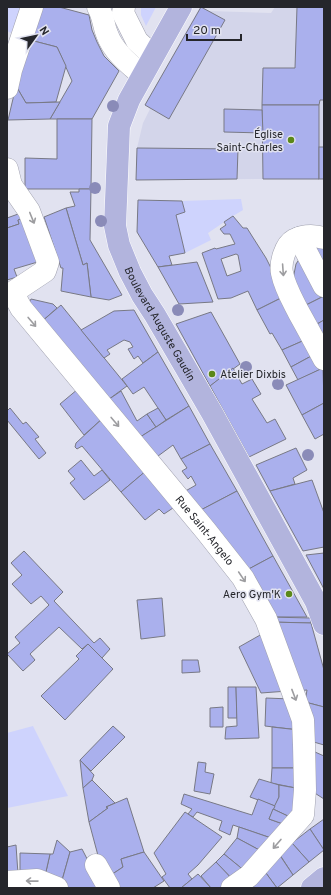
<svg xmlns="http://www.w3.org/2000/svg" width="331" height="895" font-family="Overpass,sans-serif">
<style>
.built{fill:#d3d5ea}
.green{fill:#ced3fd}
.building{fill:#aab0ed;stroke:#787985;fill-rule:evenodd}
.lines{fill:none;stroke-linecap:round;stroke-linejoin:round}
.minor-casing{stroke:#a1a2af;stroke-width:23}
.major-casing{stroke:#fff;stroke-width:23}
.minor{stroke:#fff;stroke-width:22}
.major{stroke:#b2b4dd;stroke-width:22}
.tree{fill:#8a8bb8}
.oneway{stroke:#9d9da0}
.poi-dot{fill:#5b8819;stroke:#e1e2f0;stroke-width:1.5}
.labels{text-anchor:middle;stroke-width:3;stroke-linejoin:round;paint-order:stroke}
.poi-label{font-size:11px;fill:#25262b;stroke:#e1e2f0;text-anchor:end}
.street-label{font-size:11px;fill:#25262b;stroke:#e1e2f0}
</style>
<rect width="100%" height="100%" fill="#e1e2f0"/>
<polygon class="built" points="200,7 209,11 271,13 275,7 324,7 324,179 319,179 319,105 262,105 263,179 136,180 137,148 143,123 150,109 145,105"/>
<g class="green">
<polygon points="7,7 22,7 11,33 7,31"/>
<polygon points="141,7 156,7 146,26 141,15"/>
<polygon points="241,199 243,210 233,216 208,233 211,240 185,253 176,215 185,212 182,201"/>
<polygon points="33,726 68,796 7,808 7,733"/>
</g>
<g class="building">
<polygon points="40,7 59,7 89,15 92,30 97,42 104,56 119,71 92,119 50,119 72,81 57,47 30,40"/>
<polygon points="201,7 225,20 169,119 145,105"/>
<polygon points="297,7 324,7 324,100 320,100 319,105 262,105 263,68 295,68"/>
<polygon points="30,40 57,47 66,66 56,102 26,103 16,86"/>
<polygon points="16,86 26,103 60,102 50,119 8,120"/>
<polygon points="262,105 319,105 319,179 263,179"/>
<polygon points="224,109 262,110 263,133 224,132"/>
<polygon points="57,119 92,119 91,189 25,189 25,158 57,159"/>
<rect x="319" y="147" width="5" height="32"/>
<polygon points="137,148 238,149 237,179 136,180"/>
<polygon points="79,189 91,189 90,240 122,295 109,300 91,297 87,263 83,265 66,208 75,206 70,192 79,192"/>
<polygon points="138,200 182,201 185,212 176,215 185,253 169,256 172,265 158,267 137,232"/>
<polygon points="66,208 83,265 87,263 91,297 61,291 63,268 61,268 44,217"/>
<polygon points="21,213 27,217 18,220 19,224 7,228 7,218"/>
<path d="M 233,216 L 243,228 L 247,228 L 252,236 L 266,258 L 285,296 L 257,310 L 248,291 L 231,298 L 218,299 L 202,253 L 215,248 L 216,249 L 235,244 L 230,234 L 224,234 L 220,229 L 226,225 L 224,222 ZM 236,254 L 238,255 L 241,271 L 227,276 L 221,259 Z"/>
<polygon points="27,217 41,261 14,269 17,277 7,280 7,228 19,224 18,220"/>
<polygon points="319,247 324,248 324,272 314,248"/>
<polygon points="300,258 324,296 302,307 293,279 296,264"/>
<polygon points="197,262 213,302 179,304 158,267"/>
<polygon points="285,296 307,339 282,350 272,333 270,334 257,310"/>
<polygon points="324,296 324,320 312,327 302,307"/>
<polygon points="31,299 53,304 57,308 40,323 26,308"/>
<polygon points="61,305 127,386 105,402 40,323"/>
<polygon points="134,310 158,352 143,363 138,356 134,359 128,349 133,347 130,342 124,340 107,350 110,354 104,358 81,330 114,311"/>
<polygon points="211,312 240,364 210,386 176,324"/>
<polygon points="324,320 324,350 312,327"/>
<polygon points="307,339 315,354 291,367 282,350"/>
<polygon points="158,352 189,406 166,420 144,387 133,394 122,379"/>
<polygon points="315,354 323,368 298,380 291,367"/>
<polygon points="233,368 242,384 252,379 261,394 252,399 267,423 275,419 286,439 249,457 210,386"/>
<polygon points="323,368 324,403 302,415 286,385"/>
<polygon points="78,389 103,418 84,435 60,404"/>
<polygon points="121,391 137,421 147,414 156,427 137,439 105,402"/>
<polygon points="324,403 324,434 315,439 302,415"/>
<polygon points="189,406 210,444 181,459 173,445 154,459 137,439"/>
<polygon points="10,408 23,424 26,422 39,437 35,439 46,453 39,459 7,420 7,411"/>
<polygon points="158,408 166,420 156,427 147,414"/>
<polygon points="103,418 147,470 121,492 82,446 77,449 75,447 76,443"/>
<polygon points="210,444 237,491 197,512 182,493 196,485 191,476 188,479 182,471 187,468 181,459"/>
<polygon points="296,448 307,470 293,478 295,484 270,491 256,465"/>
<polygon points="81,460 94,476 102,470 110,480 84,500 70,483 75,479 68,471"/>
<polygon points="147,470 176,506 164,514 159,509 145,520 121,492"/>
<polygon points="312,480 324,513 324,547 303,551 270,491"/>
<polygon points="237,491 273,556 245,571 197,512"/>
<polygon points="24,551 63,592 54,601 94,643 100,638 110,649 102,658 88,644 82,649 59,627 30,654 35,660 23,671 7,654 20,643 15,637 49,605 41,596 31,604 12,584 22,575 11,563"/>
<polygon points="324,553 324,589 306,555"/>
<polygon points="273,556 307,617 268,617 245,571"/>
<polygon points="162,598 165,636 141,639 137,600"/>
<polygon points="268,617 311,618 311,623 270,622"/>
<polygon points="270,622 311,623 324,670 324,707 305,702 307,690 296,691"/>
<polygon points="262,634 288,691 261,693 239,647"/>
<polygon points="88,644 113,669 65,720 41,696 79,659 76,656"/>
<polygon points="182,660 198,660 200,672 182,673"/>
<polygon points="228,687 236,687 237,718 228,718"/>
<polygon points="236,687 256,687 259,738 225,739 226,727 237,726"/>
<polygon points="266,698 291,699 299,730 265,726"/>
<polygon points="305,702 324,707 324,745 307,740"/>
<polygon points="223,707 223,727 210,727 210,708"/>
<polygon points="113,726 125,737 91,771 80,760"/>
<polygon points="272,727 299,730 302,768 272,768"/>
<polygon points="306,748 324,756 324,799 307,788"/>
<polygon points="80,760 94,775 92,780 83,788"/>
<polygon points="198,762 206,763 205,772 214,774 210,794 194,791"/>
<polygon points="272,768 302,768 301,789 271,783"/>
<polygon points="259,779 279,785 279,797 275,806 250,797"/>
<polygon points="92,780 115,803 106,807 108,808 89,822 83,788"/>
<polygon points="279,785 301,789 290,817 273,809 279,797"/>
<polygon points="184,794 252,815 258,799 275,806 269,819 286,825 274,839 233,825 230,835 219,830 222,821 197,812 193,817 188,814 192,809 181,804"/>
<polygon points="127,798 144,852 121,859 123,867 108,877 100,863 89,822 108,808 106,807"/>
<polygon points="273,809 290,817 286,825 269,819"/>
<polygon points="185,812 222,837 198,865 188,874 192,879 181,888 170,888 162,877 166,874 154,853"/>
<polygon points="324,819 324,850 310,829"/>
<polygon points="239,827 274,839 263,852 237,838"/>
<polygon points="310,829 324,850 309,862 292,843"/>
<polygon points="237,838 263,852 246,872 224,854"/>
<polygon points="57,840 70,852 61,884 45,876 50,854 53,854"/>
<polygon points="292,843 309,862 293,875 280,855"/>
<polygon points="16,845 18,874 7,876 7,847"/>
<polygon points="82,849 98,880 102,888 67,888 61,884 70,852"/>
<polygon points="144,852 164,881 153,888 115,888 108,877 123,867 121,859"/>
<polygon points="20,853 50,854 45,876 20,874"/>
<polygon points="224,854 246,872 234,881 216,862"/>
<polygon points="279,854 293,875 277,888 263,869"/>
<polygon points="216,862 234,881 223,888 211,888 201,876"/>
<polygon points="263,869 277,888 242,888"/>
<polygon points="198,874 211,888 181,888 192,879"/>
</g>
<g class="lines">
<defs>
<g id="minor">
<path d="M 98,7 C 104,17 103,25 107,34 C 113,51 128,63 142,75"/>
<polyline points="124,7 123,13 137,41 153,56"/>
<polyline points="7,88 11,70 32,7"/>
<path id="s1" d="M 7,169 L 11,185 L 29,211 L 48,262 L 45,271 L 15,291 L 15,297 L 21,308 L 206,531 L 243,578 L 266,619 L 299,709 L 303,720 L 304,745 L 305,790 L 303,815 L 249,876 L 232,888"/>
<polyline points="299,238 324,286"/>
<path d="M 324,238 C 314,235 304,235 294,240 C 285,245 280,263 282,273 C 285,288 293,301 299,313 C 308,329 316,344 324,359"/>
<polyline points="96,865 109,888"/>
<polyline points="7,882 37,880 57,888"/>
</g>
<g id="major">
<path id="s2" d="M 181,7 L 129,100 L 119,126 L 115,226 L 119,245 L 130,272 L 142,295 L 155,315 L 212,413 L 316,602 L 324,624"/>
<polyline points="312,888 324,878"/>
</g>
</defs>
<use href="#minor" class="minor-casing"/>
<use href="#major" class="major-casing"/>
<use href="#minor" class="minor"/>
<use href="#major" class="major"/>
</g>
<g class="tree">
<circle cx="113" cy="106" r="6"/>
<circle cx="95" cy="188" r="6"/>
<circle cx="101" cy="221" r="6"/>
<circle cx="178" cy="310" r="6"/>
<circle cx="246" cy="367" r="6"/>
<circle cx="278" cy="384" r="6"/>
<circle cx="308" cy="455" r="6"/>
</g>
<defs><path id="oneway-shaft" d="M-6 0H5M1.5-3L5.5 0L1.5 3" fill="none" stroke-width="1.6" stroke-linecap="round" stroke-linejoin="round"/></defs>
<g class="oneway">
<use href="#oneway-shaft" transform="translate(32 218) rotate(68)"/>
<use href="#oneway-shaft" transform="translate(283 270) rotate(86)"/>
<use href="#oneway-shaft" transform="translate(32 322) rotate(50)"/>
<use href="#oneway-shaft" transform="translate(115 422) rotate(50)"/>
<use href="#oneway-shaft" transform="translate(242 577) rotate(56)"/>
<use href="#oneway-shaft" transform="translate(294 695) rotate(69)"/>
<use href="#oneway-shaft" transform="translate(277 844) rotate(131)"/>
<use href="#oneway-shaft" transform="translate(32 881) rotate(-179)"/>
</g>
<g class="poi-dot">
<circle cx="291" cy="140" r="4"/>
<circle cx="212" cy="374" r="4"/>
<circle cx="289" cy="594" r="4"/>
</g>
<g class="labels">
<g class="poi-label">
<text x="283" y="138">Église<tspan x="283" dy="13">Saint-Charles</tspan></text>
<text x="220" y="378" text-anchor="start">Atelier Dixbis</text>
<text x="281" y="598">Aero Gym'K</text>
</g>
<g class="street-label">
<text dy="4" stroke="none"><textPath href="#s2" startOffset="343">Boulevard Auguste Gaudin</textPath></text>
<text dy="4" stroke="none"><textPath href="#s1" startOffset="455">Rue Saint-Angelo</textPath></text>
</g>
</g>
<rect width="331" height="895" fill="none" stroke="#25262b" stroke-width="16"/>
<g transform="translate(36 36) rotate(57)" stroke="#e1e2f0" stroke-width="3" paint-order="stroke">
<path d="M0-3L7 15L0 10L-7 15Z" fill="#25262b"/>
<text y="-6" font-size="11" font-weight="bold" text-anchor="middle" fill="#25262b">N</text>
</g>
<path d="M187 34v6h54v-6" fill="none" stroke="#25262b" stroke-width="2"/>
<text x="193" y="34" font-size="12" fill="#25262b" stroke="#e1e2f0" stroke-width="3" paint-order="stroke">20 m</text>
</svg>
